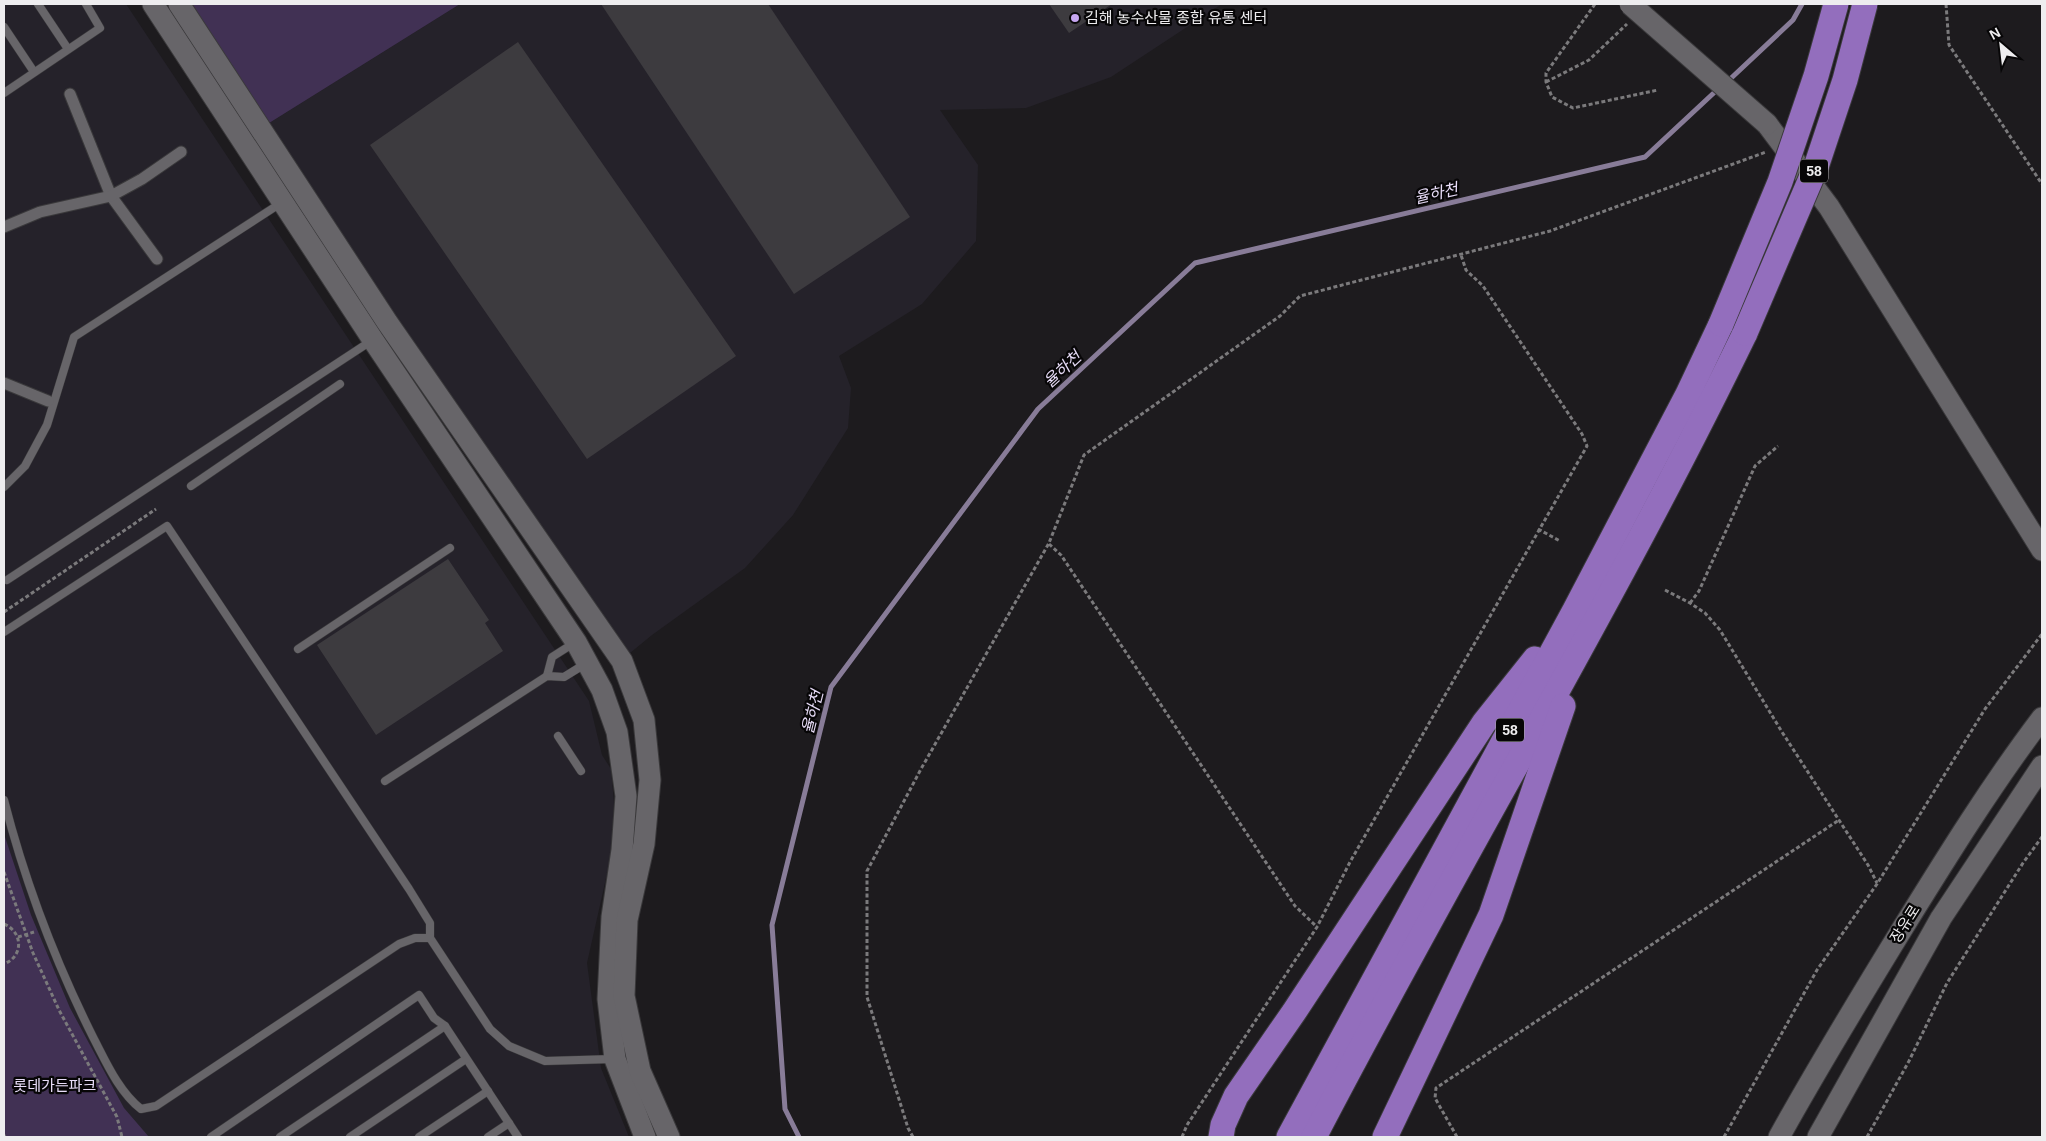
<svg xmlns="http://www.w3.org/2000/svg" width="2046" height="1141" font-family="Arial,'Noto Sans KR',sans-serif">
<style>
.built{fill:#25222a}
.green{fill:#413154}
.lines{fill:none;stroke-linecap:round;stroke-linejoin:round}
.stream{stroke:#887c98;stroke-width:5}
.building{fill:#3d3b3f}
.service-casing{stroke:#3a393b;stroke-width:9}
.pedestrian-casing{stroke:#3a393b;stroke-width:13}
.secondary-casing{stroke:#3a393b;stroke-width:23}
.trunk-casing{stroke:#3a393b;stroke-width:27}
.path{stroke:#7b7a7c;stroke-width:3;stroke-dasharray:4 2.5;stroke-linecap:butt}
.service{stroke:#676569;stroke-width:8}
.pedestrian{stroke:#676569;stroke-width:11}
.secondary{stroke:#676569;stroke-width:21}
.trunk{stroke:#936ebd;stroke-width:25}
.secondary-bridge-casing{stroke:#3a393b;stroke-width:23;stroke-linecap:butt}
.trunk-bridge-casing{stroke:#3a393b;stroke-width:27;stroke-linecap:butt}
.secondary-bridge{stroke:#676569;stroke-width:21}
.trunk-bridge{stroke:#936ebd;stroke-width:25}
.poi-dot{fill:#c6a6f0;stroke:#070607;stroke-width:2}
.labels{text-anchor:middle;stroke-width:4.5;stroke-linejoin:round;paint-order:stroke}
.shield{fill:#070607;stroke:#a9a8a9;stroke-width:1}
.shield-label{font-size:14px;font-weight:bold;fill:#eeedef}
.poi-label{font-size:15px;fill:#eeedef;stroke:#070607;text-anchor:start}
.street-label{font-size:15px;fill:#eeedef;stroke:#070607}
.park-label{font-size:15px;fill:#e8ddf8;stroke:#070607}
.water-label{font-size:16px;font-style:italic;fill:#e7dcf7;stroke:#070607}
</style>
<rect width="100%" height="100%" fill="#1d1b1e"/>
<g class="built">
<polygon points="4,4 126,4 589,701 602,755 611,769 614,803 611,856 587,963 601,1068 629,1137 4,1137"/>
<polygon points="460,4 1222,4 1111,77 1026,108 940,110 978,165 976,241 922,304 839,356 851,388 848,428 793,515 745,568 652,635 619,662 266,125"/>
</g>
<g class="green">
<polygon points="186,4 460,4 266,125"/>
<polygon points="4,834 31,915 70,1008 124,1108 149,1137 4,1137"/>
</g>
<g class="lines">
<g class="stream">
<polyline points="1727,82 1793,20 1802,4"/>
<polyline points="799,1137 785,1109 772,925 831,687 1038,409 1195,263 1645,157 1718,89"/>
</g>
</g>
<g class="building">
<polygon points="601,4 768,4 910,217 794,294"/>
<polygon points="1049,4 1112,4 1069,33"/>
<polygon points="518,42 736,356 587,459 370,145"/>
<polygon points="448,559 489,620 485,623 503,651 376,735 317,645"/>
</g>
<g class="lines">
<defs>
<g id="service">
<polyline points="38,4 68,49"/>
<polyline points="4,27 34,72"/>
<polyline points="4,93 100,28 86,4"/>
<polyline points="191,486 340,384"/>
<polyline points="4,487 25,466 47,425 74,337 281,203"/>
<polyline points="7,580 371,341"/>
<polyline points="4,632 167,526 409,889 430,923 430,938 490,1029 509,1046 545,1061 613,1059"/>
<polyline points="298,649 450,548"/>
<polyline points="547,676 552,657 574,643"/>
<polyline points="558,736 581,771"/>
<polyline points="385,781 547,676 564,677 585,664"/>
<path d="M 4,800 C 25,882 55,961 93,1037 C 106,1062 119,1092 141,1109 L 156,1106 L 399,944 L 415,938 L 430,938"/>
<polyline points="211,1137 419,995 434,1018 445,1026 518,1137"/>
<polyline points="280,1137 445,1026"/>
<polyline points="350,1137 466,1059"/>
<polyline points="419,1137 488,1091"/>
<polyline points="488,1137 509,1123"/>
</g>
<g id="pedestrian">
<polyline points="70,94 111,196 157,259"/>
<polyline points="4,227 40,212 111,196 142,179 181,152"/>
<polyline points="4,383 48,401"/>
</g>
<g id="secondary">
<polyline points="153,4 373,340 576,642 602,690 617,732 626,796 622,850 612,917 608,999 615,1059 645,1137"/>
<polyline points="179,4 387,322 622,661 644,720 650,780 644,844 627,920 624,996 640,1071 669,1137"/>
<polyline points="1767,124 1829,207 2042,550"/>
<path d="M 1779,1137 C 1819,1065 1861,996 1904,926 C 1948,855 1992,784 2042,718"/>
<polyline points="1818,1137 1941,918 2042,766"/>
</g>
<g id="trunk">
<polyline points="1221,1137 1223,1125 1236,1096 1294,1012 1484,723 1535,659"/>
<polyline points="1289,1137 1575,610 1688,394 1721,324"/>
<path d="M 1314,1137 C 1454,867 1612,607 1745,333"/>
<polyline points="1385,1137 1491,915 1563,706"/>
</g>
</defs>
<use href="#service" class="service-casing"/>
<use href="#pedestrian" class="pedestrian-casing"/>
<use href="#secondary" class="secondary-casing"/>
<use href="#trunk" class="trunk-casing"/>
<g class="path">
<polyline points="1595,4 1546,73 1546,82 1552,97 1573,108 1658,90"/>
<polyline points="1946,4 1949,45 2042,184"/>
<polyline points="1546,82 1589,60 1627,24"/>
<polyline points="1538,529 1560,541"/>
<polyline points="1049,544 1061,555 1295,906 1317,927"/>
<polyline points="1665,590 1690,603 1705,613 1720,630 1782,732 1868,865 1877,883"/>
<polyline points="1690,603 1699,591 1755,466 1778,446"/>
<polyline points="4,612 156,509"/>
<polyline points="4,872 33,953 59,1010 117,1117 122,1137"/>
<path d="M 4,924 C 23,932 24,956 4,964"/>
<polyline points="18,937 34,932"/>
<polyline points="4,1135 5,1137"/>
<polyline points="913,1137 908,1128 867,997 867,871 921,769 1049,543 1084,455 1280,316 1300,296 1550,231 1766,152"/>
<polyline points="1182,1137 1187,1125 1317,927 1350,862 1587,446 1582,434 1483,286 1466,270 1461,255"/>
<polyline points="1457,1137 1435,1098 1436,1088 1839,820"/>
<polyline points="1724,1137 1817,970 1877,884 1985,709 2042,634"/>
<polyline points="1867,1137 1909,1061 1947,983 2023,863 2042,837"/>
</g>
<use href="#service" class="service"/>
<use href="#pedestrian" class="pedestrian"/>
<use href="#secondary" class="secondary"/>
<use href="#trunk" class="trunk"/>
<defs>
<polyline id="secondary-bridge" points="1630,4 1767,124"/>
<g id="trunk-bridge">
<polyline points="1721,324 1780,182 1816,76 1836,4"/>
<polyline points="1745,333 1816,167 1845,80 1865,4"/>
</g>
</defs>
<use href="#secondary-bridge" class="secondary-bridge-casing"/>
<use href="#trunk-bridge" class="trunk-bridge-casing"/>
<use href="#secondary-bridge" class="secondary-bridge"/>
<use href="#trunk-bridge" class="trunk-bridge"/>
</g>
<circle class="poi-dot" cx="1075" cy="18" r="5"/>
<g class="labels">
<g class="shield">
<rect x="1800" y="159.5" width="28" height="23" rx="4"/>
<rect x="1496" y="718.5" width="28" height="23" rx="4"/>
</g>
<g class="shield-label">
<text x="1814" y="176">58</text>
<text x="1510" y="735">58</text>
</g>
<g class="poi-label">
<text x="1085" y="23">김해 농수산물 종합 유통 센터</text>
</g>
<g class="street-label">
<text transform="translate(1905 924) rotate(-58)" y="5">장유로</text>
</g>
<g class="park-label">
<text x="55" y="1091">롯데가든파크</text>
</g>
<g class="water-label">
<text transform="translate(1436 193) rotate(-13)" y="6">율하천</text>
<text transform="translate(1062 369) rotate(-43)" y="6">율하천</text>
<text transform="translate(812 712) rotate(-76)" y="6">율하천</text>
</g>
</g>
<rect width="2046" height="1141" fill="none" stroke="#eeedef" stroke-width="10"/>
<g transform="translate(2001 45) rotate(332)" stroke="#070607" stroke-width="4" paint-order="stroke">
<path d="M0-4L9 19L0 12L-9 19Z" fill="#eeedef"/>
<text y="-8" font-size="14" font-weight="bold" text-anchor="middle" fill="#eeedef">N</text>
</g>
</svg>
